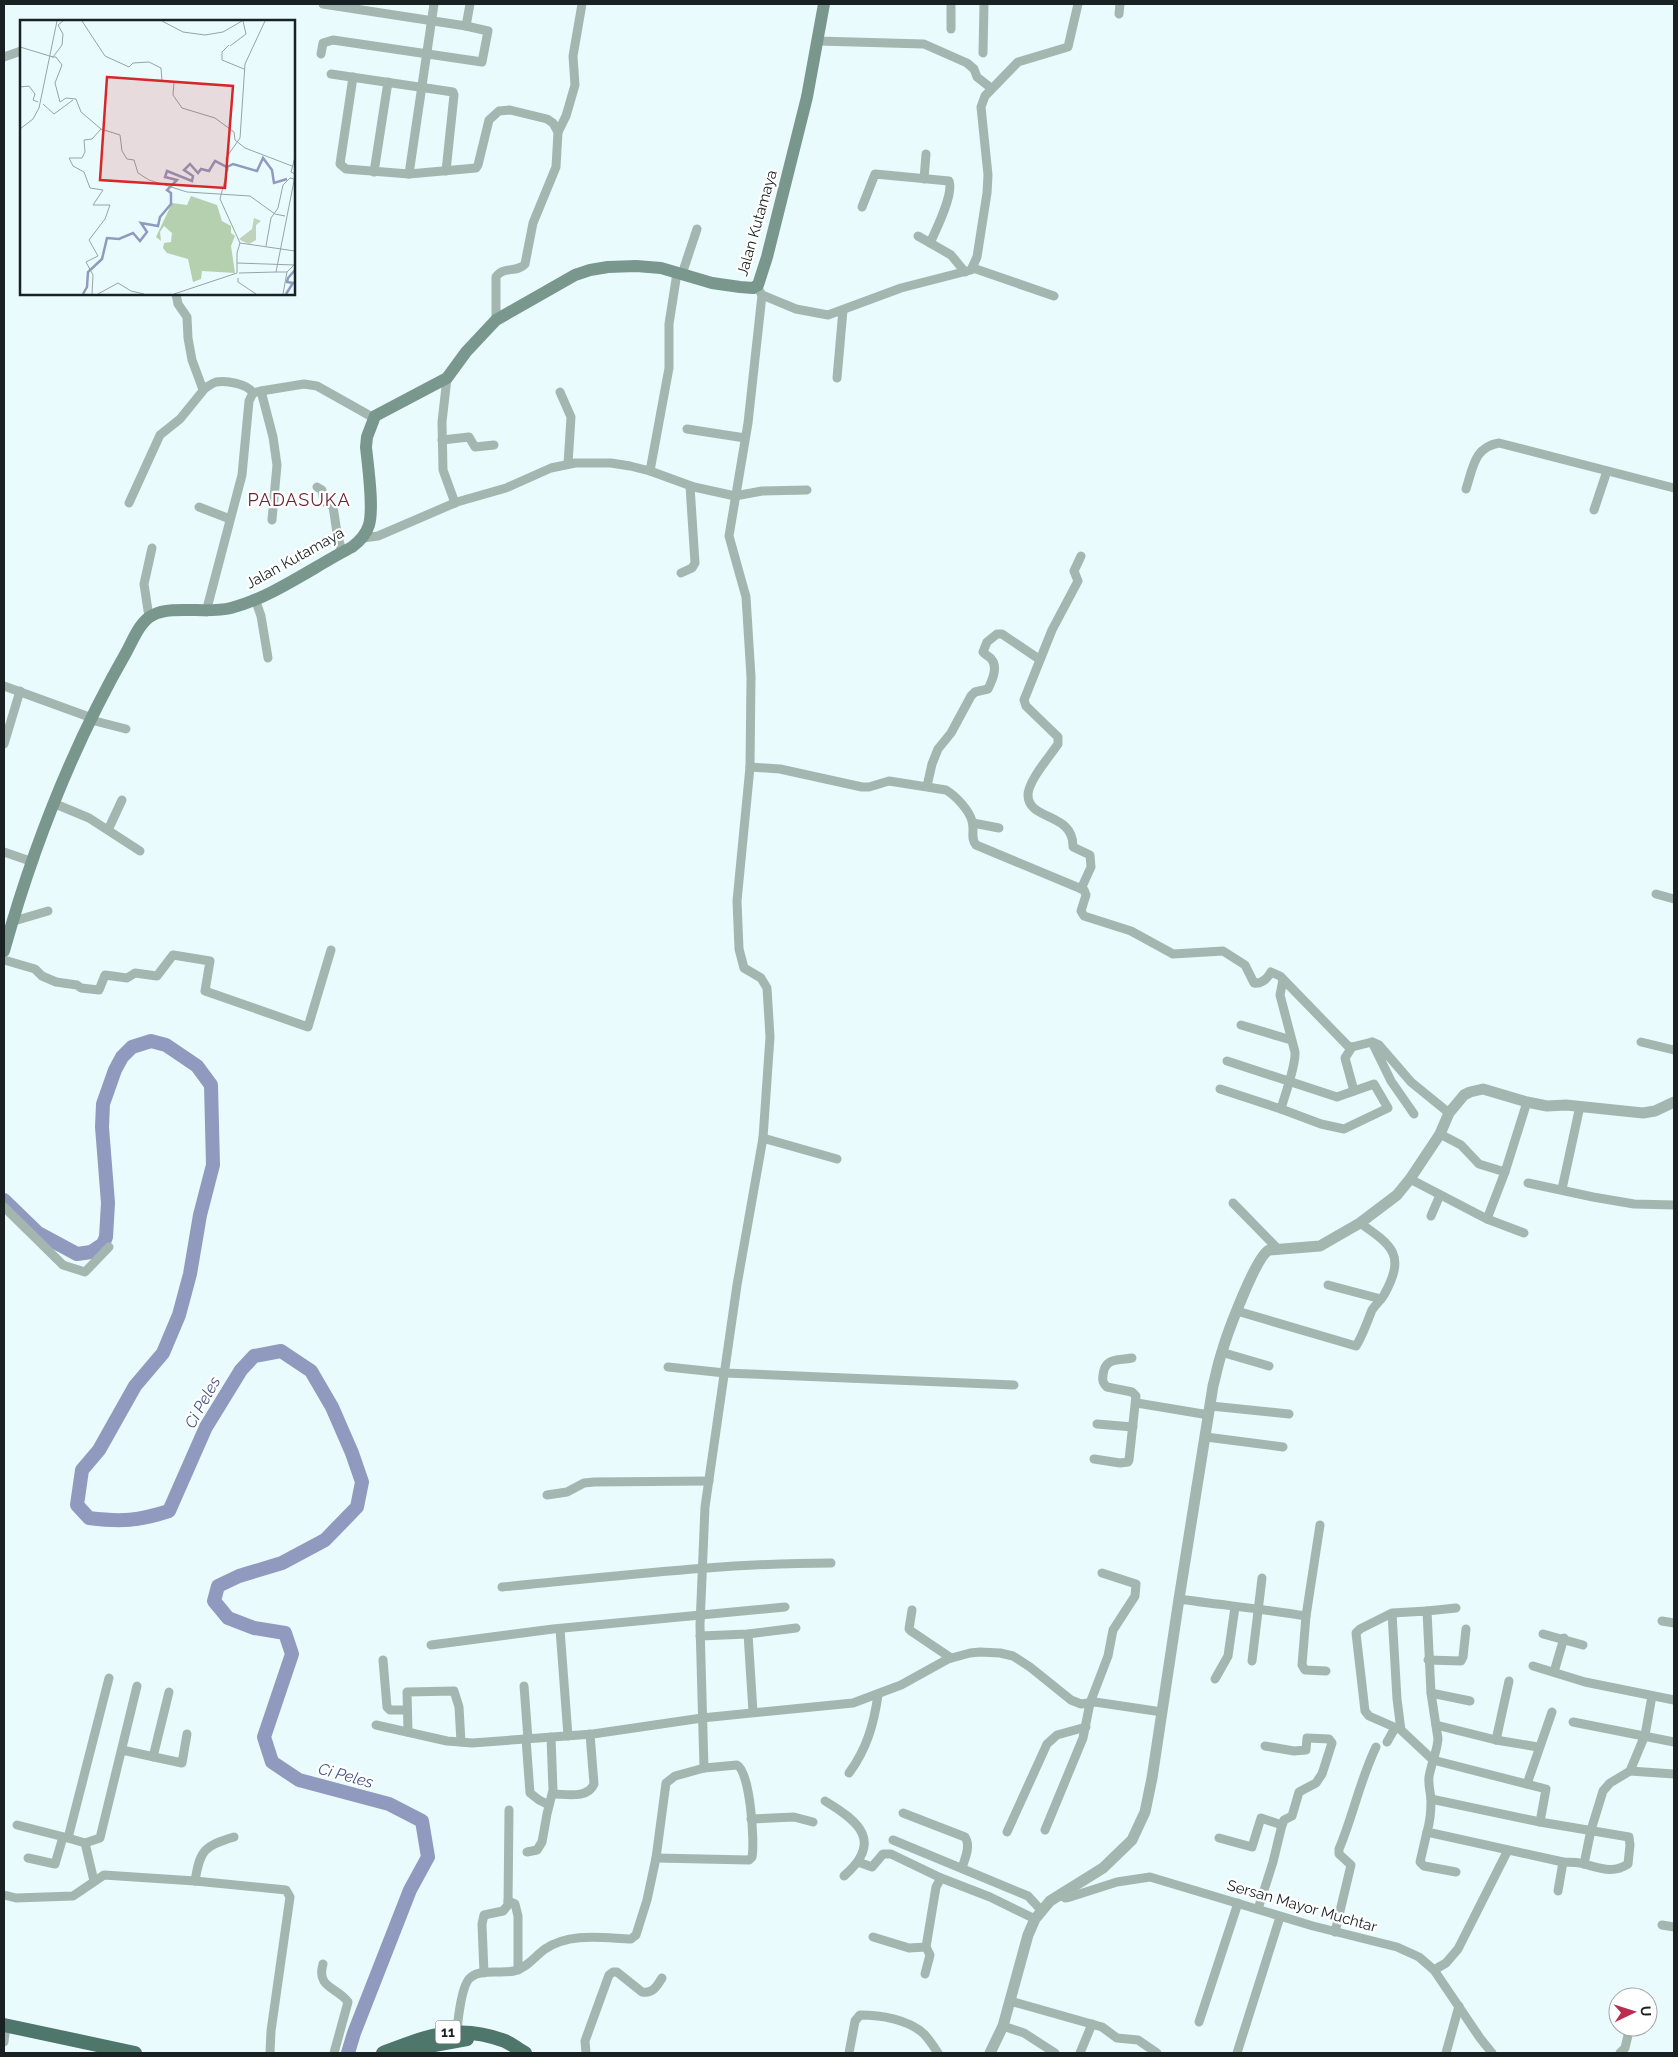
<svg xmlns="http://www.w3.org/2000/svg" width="1678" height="2057" font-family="Raleway,sans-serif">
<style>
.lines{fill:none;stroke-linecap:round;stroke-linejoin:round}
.river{stroke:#909abe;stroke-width:14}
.minor{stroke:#a3b7b0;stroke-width:9}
.tertiary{stroke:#a3b7b0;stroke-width:11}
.secondary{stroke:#79978d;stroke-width:12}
.trunk{stroke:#4e766a;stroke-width:14}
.labels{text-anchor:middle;stroke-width:4.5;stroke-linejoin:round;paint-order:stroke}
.shield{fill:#fff;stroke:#5e6464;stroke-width:1}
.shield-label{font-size:14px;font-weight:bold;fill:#192122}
.street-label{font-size:15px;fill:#192122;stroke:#fff}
.water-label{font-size:16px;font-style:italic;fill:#455183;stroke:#fff}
.quarter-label{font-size:18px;letter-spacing:1px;fill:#6c2634;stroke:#fff}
.inset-river{fill:none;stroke:#909abe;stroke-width:2.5}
.inset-road{fill:none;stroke:#96a4a6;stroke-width:1}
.view{fill:#d62828;fill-opacity:0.15;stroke:#d62828;stroke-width:2.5}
.inset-edge{fill:none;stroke:#192122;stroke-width:2.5}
</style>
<rect width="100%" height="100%" fill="#eafbfe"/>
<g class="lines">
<path class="river" d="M 4,1200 L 38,1233 L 77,1254 L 91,1252 L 103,1244 L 106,1237 L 108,1203 L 102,1127 L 103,1104 L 115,1070 L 122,1057 L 132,1047 L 151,1041 L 166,1045 L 197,1066 L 211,1085 L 213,1165 L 200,1215 L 190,1274 L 179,1315 L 163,1353 L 135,1386 L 99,1450 L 82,1470 L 77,1505 L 89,1518 C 121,1522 138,1521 169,1511 L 206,1427 L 241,1370 L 254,1356 L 281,1351 L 311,1371 L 332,1407 L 352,1453 L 362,1482 L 357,1507 L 325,1540 L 282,1563 L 239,1576 L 218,1586 L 214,1601 L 228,1618 L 254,1628 L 285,1633 L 292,1654 L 264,1737 L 272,1762 L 299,1780 L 389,1804 L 422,1821 L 428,1857 L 410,1890 L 354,2033 L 348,2053"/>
<g class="minor">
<polyline points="323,4 466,26 470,4"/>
<polyline points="951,4 951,29"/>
<polyline points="1119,14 1120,4"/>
<polyline points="818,41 924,44 967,63 974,69 977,77 991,88"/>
<polyline points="983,53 984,4"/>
<polyline points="321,54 323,43 333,40 482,62 488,31 466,26"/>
<polyline points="4,57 21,51"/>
<polyline points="331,74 453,92 454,95 446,171"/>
<path d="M 353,77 L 340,164 L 346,169 L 409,174 L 476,168 L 478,165 L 489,120 L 499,111 L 510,110 L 547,119 L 553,123 L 558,132 L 556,167 L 533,223 L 525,264 C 517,273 503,266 496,277 L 496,320"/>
<polyline points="558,132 566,116 575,85 573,56 582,4"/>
<polyline points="374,172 388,82"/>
<polyline points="409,174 434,4"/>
<polyline points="924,179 926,154"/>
<path d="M 862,207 L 875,174 L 949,181 C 954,194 936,230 930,243"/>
<polyline points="918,236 951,255 965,272"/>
<polyline points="973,268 1054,296"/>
<polyline points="682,274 697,229"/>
<polyline points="759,290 762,295 796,309 828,315 901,288 971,270 977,257 987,193 988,175 981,107 985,96 1018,62 1068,47 1078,4"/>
<path d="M 176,294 L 178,304 L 187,317 L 188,338 L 192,360 L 202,387 L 205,388 C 209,386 212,383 216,382 C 226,380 248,384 253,393"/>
<polyline points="447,378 442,422 443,470 455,503"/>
<polyline points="837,378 843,310"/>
<polyline points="261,391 273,437 277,465 272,520"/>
<polyline points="560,392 571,417 568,464"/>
<polyline points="687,429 745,438"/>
<polyline points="442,440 469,437 475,447 494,445"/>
<polyline points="650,471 669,368 669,324 677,273"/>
<polyline points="317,487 322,490 324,502 333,506 337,533 342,552"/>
<path d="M 1466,489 C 1473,468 1474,447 1499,443 L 1674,488"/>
<polyline points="129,503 160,435 180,419 206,387"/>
<polyline points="199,507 230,519"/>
<polyline points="1594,510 1607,471"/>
<polyline points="363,538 378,536 457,502 506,488 551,468 575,463 611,463 630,466 650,471 694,487 735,496 762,491 807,490"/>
<path d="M 1081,556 L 1074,571 L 1078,581 L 1052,630 L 1024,700 L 1026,706 L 1058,737 L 1058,744 C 1050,756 1028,781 1028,795 C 1028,821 1074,812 1073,847 L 1090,855 L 1091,867 L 1081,889"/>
<polyline points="681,573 692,568 695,563 690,486"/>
<polyline points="255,599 261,616 268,658"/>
<polyline points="206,612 242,475 249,401 253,393 261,391 304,384 317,386 374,418"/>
<polyline points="149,617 144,584 152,548"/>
<polyline points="4,686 92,718"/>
<polyline points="91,720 126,729"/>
<polyline points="4,744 20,691"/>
<path d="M 750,767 L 780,769 L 862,787 L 869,787 L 889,781 L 946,790 C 956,796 969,810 972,821 C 975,830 970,838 976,845 L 1084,890 L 1086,895 L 1081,911 L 1084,916 L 1131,931 L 1173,954 L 1223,951 L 1245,965 L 1254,983 C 1261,984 1267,979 1271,972 L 1280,976 L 1348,1046 L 1352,1047 L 1372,1042"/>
<path d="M 927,786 L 932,764 L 938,749 L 951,733 L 971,696 L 975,692 L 988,689 C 992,681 998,668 992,660 C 990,656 986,656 983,652 L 987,642 L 997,634 L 1002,634 L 1039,659"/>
<polyline points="53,803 89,818 140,851"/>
<polyline points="973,823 999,828"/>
<polyline points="108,830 122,800"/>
<polyline points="4,852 33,862"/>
<polyline points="1656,894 1674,899"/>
<polyline points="14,921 48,911"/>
<polyline points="4,960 35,969 42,976 56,982 77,985 81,988 99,990 105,975 127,978 135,973 157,976 173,955 210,961 205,991 308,1027 331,950"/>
<polyline points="1241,1025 1291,1040"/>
<polyline points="1641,1042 1674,1050"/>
<polyline points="1352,1047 1345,1058 1354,1091"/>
<polyline points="1227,1061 1337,1097 1374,1084 1388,1108 1344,1129 1321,1124 1281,1109"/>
<path d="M 1220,1089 L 1281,1109 C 1285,1094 1296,1066 1295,1052 L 1280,995 L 1283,980"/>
<polyline points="1414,1114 1391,1081 1372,1042 1379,1045 1411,1082 1449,1113"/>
<polyline points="1440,1134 1461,1145 1479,1164 1505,1172 1487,1219"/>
<polyline points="763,1138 837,1159"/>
<polyline points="1505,1172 1527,1102"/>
<polyline points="1410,1179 1487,1219 1524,1233"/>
<polyline points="1528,1183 1593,1197 1634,1204 1674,1205"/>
<polyline points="1562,1189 1580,1106"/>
<polyline points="1233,1203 1278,1249"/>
<polyline points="4,1207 63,1265 85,1272 109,1247"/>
<polyline points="1431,1216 1440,1195"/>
<polyline points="1328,1285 1381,1299"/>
<path d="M 1237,1311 L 1356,1346 C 1363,1335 1367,1322 1372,1310 C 1376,1304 1381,1300 1384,1295 C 1406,1255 1393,1246 1360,1223"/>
<polyline points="1221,1352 1269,1366"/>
<polyline points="668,1367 725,1373 1014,1385"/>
<polyline points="1137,1403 1209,1415"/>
<polyline points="1211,1406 1289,1414"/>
<polyline points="1097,1424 1133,1427"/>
<polyline points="1206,1437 1283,1447"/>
<path d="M 1094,1459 L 1120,1463 L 1128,1462 L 1129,1460 L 1136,1396 L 1132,1392 L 1107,1387 C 1103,1383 1102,1381 1103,1375 C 1105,1357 1117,1361 1132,1358"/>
<polyline points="547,1495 567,1492 584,1483 594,1482 709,1481"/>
<polyline points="1320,1525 1306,1616 1302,1665 1305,1670 1326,1671"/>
<path d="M 502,1587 C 612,1577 721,1563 831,1563"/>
<path d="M 1179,1599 C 1221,1605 1264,1609 1306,1616"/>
<polyline points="912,1610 909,1629 911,1631 951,1658"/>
<polyline points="1427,1611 1456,1608"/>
<path d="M 1392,1613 L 1397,1699 L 1401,1730 L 1433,1760 L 1546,1789 L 1540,1822 L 1629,1837 L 1630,1845 L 1628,1864 C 1613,1874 1600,1868 1584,1864 C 1578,1862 1570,1862 1563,1862 L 1427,1832 C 1430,1822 1431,1811 1431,1801 C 1431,1793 1428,1786 1429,1777 C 1431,1764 1437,1752 1438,1739 L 1431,1693 L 1427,1611 L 1392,1613 L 1360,1629 L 1356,1633 L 1365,1711 L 1369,1716 L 1401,1730"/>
<polyline points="1662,1621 1674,1623"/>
<polyline points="560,1629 568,1736"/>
<polyline points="748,1634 753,1712"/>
<polyline points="1543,1634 1583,1645"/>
<polyline points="700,1636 748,1634 796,1628"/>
<polyline points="431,1645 553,1629 785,1607"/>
<polyline points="383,1660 387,1707 390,1710 407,1710"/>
<polyline points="1428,1660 1461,1661 1463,1657 1466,1629"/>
<polyline points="1252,1661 1262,1578"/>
<polyline points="1533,1666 1585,1682 1674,1700"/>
<polyline points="1554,1672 1564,1638"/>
<polyline points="1215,1679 1228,1656 1235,1607"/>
<polyline points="524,1686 528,1739"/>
<polyline points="1431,1693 1470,1701"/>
<polyline points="1573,1722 1674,1742"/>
<polyline points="376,1725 447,1741 472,1743 593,1734 702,1718 853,1703 901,1685 948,1659 970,1653 980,1652 1000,1653 1013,1656 1030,1667 1071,1700 1081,1704 1095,1702 1162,1712"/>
<polyline points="1436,1725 1496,1740 1538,1747"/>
<polyline points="408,1732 407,1692 454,1691 459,1707 461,1742"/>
<polyline points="526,1739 530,1793 539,1800 549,1805"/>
<polyline points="1496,1740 1509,1681"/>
<polyline points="1387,1742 1395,1728"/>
<polyline points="122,1750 182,1763 187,1734"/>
<polyline points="153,1757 169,1692"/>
<polyline points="1630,1771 1674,1774"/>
<path d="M 849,1773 C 867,1749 874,1723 878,1695"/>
<polyline points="1527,1784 1552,1712"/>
<path d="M 553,1794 C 566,1794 588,1799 594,1784 L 590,1734"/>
<polyline points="1431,1799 1540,1822"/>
<path d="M 825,1801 C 860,1822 883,1842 844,1876"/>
<path d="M 903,1813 L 965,1837 C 971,1846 965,1858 962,1868"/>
<polyline points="751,1819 794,1817 813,1822"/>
<polyline points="17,1825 68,1838"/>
<polyline points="1045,1830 1083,1738 1090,1703 1108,1656 1113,1630 1135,1596 1136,1584 1102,1573"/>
<polyline points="1007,1832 1047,1744 1057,1735 1086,1727"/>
<polyline points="1427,1832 1420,1862 1424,1866 1456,1872"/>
<polyline points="1219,1838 1252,1847 1261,1818 1282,1825"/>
<polyline points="893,1840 1028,1896 1041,1910"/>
<polyline points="85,1843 68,1838 109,1678"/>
<polyline points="527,1852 537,1850 542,1842 547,1814 553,1790 551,1737"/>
<polyline points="28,1858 55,1864 63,1837"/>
<path d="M 656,1858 L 749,1860 L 752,1857 C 755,1842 750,1771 737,1765 L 704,1768"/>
<polyline points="858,1862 872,1867 883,1854 891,1854 941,1878"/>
<polyline points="1584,1864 1591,1830 1603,1791 1610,1783 1630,1771 1645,1735 1652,1696"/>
<polyline points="94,1881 85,1843 100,1838 137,1686"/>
<path d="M 195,1881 C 200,1850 204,1846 234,1837"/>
<polyline points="1558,1891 1563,1862"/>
<polyline points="4,1895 16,1898 73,1896 104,1875 195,1881 286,1890 290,1897 271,2031 270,2053"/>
<polyline points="1060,1895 1065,1898 1070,1897 1117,1882 1150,1877 1313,1926 1397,1947 1419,1957 1434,1970 1480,2038 1492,2053"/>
<polyline points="508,1901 515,1904 518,1916 518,1970"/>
<polyline points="1258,1909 1273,1862 1282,1825 1284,1820 1292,1816 1299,1792 1316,1783 1322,1774 1332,1743 1329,1739 1307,1738 1306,1750 1294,1751 1265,1746"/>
<polyline points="1662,1925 1674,1927"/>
<path d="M 1335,1932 L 1351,1865 L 1339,1854 L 1339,1849 C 1353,1816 1360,1780 1376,1747"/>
<polyline points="873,1937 909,1948 926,1947 936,1887 941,1878 990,1897 1035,1919"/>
<path d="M 323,1964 C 316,1988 337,1987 348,2002 L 334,2053"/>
<polyline points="1434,1970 1446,1963 1458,1949 1508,1850"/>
<polyline points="484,1973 482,1924 484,1915 503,1911 508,1905 509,1810"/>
<polyline points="925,1974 930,1955 926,1947"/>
<polyline points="1010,2001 1102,2027 1117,2038 1138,2040 1157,2053"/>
<polyline points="1199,2022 1238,1903"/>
<polyline points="1003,2026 1024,2033 1055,2053"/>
<path d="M 457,2038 C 457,2025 461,1986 470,1978 C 481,1968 500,1974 514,1971 C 527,1968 535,1956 545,1949 C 570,1932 603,1938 631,1939 L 636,1935 L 647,1900 L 656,1858 L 666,1783 L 675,1776 L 704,1768 L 700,1625 L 705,1507 L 737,1285 L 763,1138 L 770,1037 L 767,988 L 761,978 L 744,968 L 739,949 L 737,901 L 750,767 L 751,677 L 746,597 L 729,536 L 748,423 L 762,295"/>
<polyline points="4,2042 6,2025"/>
<path d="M 586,2053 L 585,2041 L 609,1975 L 613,1972 L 617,1972 L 642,1992 C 653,1994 657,1986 662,1978"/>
<path d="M 849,2053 L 855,2021 L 860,2015 C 880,2015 908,2019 924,2034 C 929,2039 934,2047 938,2053"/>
<polyline points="1080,2053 1092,2024"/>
<polyline points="1237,2053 1280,1917"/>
<polyline points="1446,2053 1459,2006"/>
<polyline points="1620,2053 1625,2048 1630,2027"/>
</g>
<path class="tertiary" d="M 990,2053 L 1003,2026 L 1028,1935 L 1035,1919 L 1050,1901 L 1103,1868 L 1132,1840 L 1145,1812 L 1152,1778 L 1179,1599 L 1213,1386 C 1216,1375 1218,1363 1222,1352 C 1227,1334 1256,1256 1269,1250 L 1320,1246 L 1360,1223 L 1397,1195 L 1410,1179 L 1440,1134 L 1449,1113 L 1464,1095 L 1470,1092 L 1483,1089 L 1527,1102 L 1547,1106 L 1566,1105 L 1643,1113 L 1655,1111 L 1674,1102"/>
<path class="secondary" d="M 4,951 C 33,847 73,745 127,651 C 133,640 140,621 153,615 C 172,605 208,614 231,608 C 271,598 315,566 352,547 C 360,541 366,535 369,525 C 374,507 368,467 366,447 L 367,437 L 375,416 L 447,378 L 466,352 L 496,320 L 575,275 L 590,270 L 608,267 L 636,266 L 661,268 L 712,283 L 740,287 L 753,288 L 758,285 L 767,257 L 807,97 L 824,4"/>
<g class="trunk">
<polyline points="4,2025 135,2053"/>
<path d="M 383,2053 C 427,2036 458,2023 505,2041 C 512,2044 519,2050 525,2053"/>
<polyline points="412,2053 434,2045 467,2039"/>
</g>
</g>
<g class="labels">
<rect class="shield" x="435.5" y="2020.5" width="25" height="23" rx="4"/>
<g class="shield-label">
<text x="448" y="2037">11</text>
</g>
<g class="street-label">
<text transform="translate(757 223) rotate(-74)" y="5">Jalan Kutamaya</text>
<text transform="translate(295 558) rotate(-29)" y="5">Jalan Kutamaya</text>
<text transform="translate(1302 1906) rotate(16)" y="5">Sersan Mayor Muchtar</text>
</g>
<g class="water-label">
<text transform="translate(202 1402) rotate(-61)" y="6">Ci Peles</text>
<text transform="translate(346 1775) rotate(15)" y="6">Ci Peles</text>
</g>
<g class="quarter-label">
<text x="299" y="506">PADASUKA</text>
</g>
</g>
<g transform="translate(20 20)">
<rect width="275" height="275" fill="#eafbfe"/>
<path d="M 234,198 L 241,201 L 236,205 L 236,220 L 229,224 L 222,221 L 219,219 L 232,209 Z" fill="#bed3ba"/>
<path d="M 171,176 L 197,185 L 202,201 L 211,206 L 211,213 L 215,216 L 211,226 L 215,253 L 182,251 L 181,259 L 173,262 L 168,239 L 147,233 L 143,228 L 144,223 L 151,222 L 152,213 L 144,206 L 140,212 L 141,221 L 136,217 L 152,183 L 167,185 Z" fill="#b5d0af"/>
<path class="inset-river" d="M 63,274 L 67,267 L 68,252 L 82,239 L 87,218 L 99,219 L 113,213 L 120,221 L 127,212 L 121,203 L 138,206 L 140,197 L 151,184 L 151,173 L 147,170 L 157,160 L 145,157 L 147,151 L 172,161 L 173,156 L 164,150 L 170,144 L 178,153 L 181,149 L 189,151 L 195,141 L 207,147 L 213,144 L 237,151 L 243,138 L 252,150 L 254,163 L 267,159M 266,274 L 273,263 L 267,262 L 268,258 L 275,250"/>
<path class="inset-road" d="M 62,1 L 85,36 L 109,47 L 113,43 L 129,42 L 141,48 L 142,61 L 154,62 L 153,75 L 162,88 L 195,98 L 214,112 L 215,120 L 225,128 L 272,146M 142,1 L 163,12 L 185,15 L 203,12 L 222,1M 209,25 L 202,32 L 202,40 L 224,49M 210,26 L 226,14 L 223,1M 0,27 L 33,37M 32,37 L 36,37 L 42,45 L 35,63 L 40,82 L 46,78 L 56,79 L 61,92 L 81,109M 33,37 L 42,25 L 43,14 L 38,5 L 43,1M 0,67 L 9,66 L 15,74 L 13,80 L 18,82M 23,84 L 34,94 L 53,80M 0,109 L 13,99 L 19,88 L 37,1M 81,109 L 100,115 L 102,131 L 107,139 L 114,140 L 118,153 L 129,160 L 167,172 L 230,176 L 255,194 L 265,196M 275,137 L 271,152 L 275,154M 208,148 L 200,179 L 220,223 L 217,233 L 217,253M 208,151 L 206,138 L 220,118 L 225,44 L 245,1M 220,223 L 275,231M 246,226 L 251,198 L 258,188 L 263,165 L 270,158 L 274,159M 217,243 L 275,245M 256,252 L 267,252 L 274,245M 219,253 L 256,252 L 275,156M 218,258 L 218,262 L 236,274M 72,274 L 73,255 L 66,242 L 78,236 L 69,220 L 85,199 L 90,185 L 73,185 L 83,170 L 70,168 L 64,152 L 53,146 L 49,138 L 62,138 L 65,132 L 64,120 L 72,119 L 81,109M 78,274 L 98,263 L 111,271 L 124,274M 154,274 L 217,253M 263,274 L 267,252"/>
<path class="view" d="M 87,57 L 213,66 L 205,168 L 80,160 Z"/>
<rect width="275" height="275" class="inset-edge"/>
</g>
<rect width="1678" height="2057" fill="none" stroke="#192122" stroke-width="10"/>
<g transform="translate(1633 2012) rotate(86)"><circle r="24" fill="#ffffff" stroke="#a3a6a7"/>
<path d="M0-4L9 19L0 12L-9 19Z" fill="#bc2c51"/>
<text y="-8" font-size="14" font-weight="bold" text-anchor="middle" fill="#192122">U</text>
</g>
</svg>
